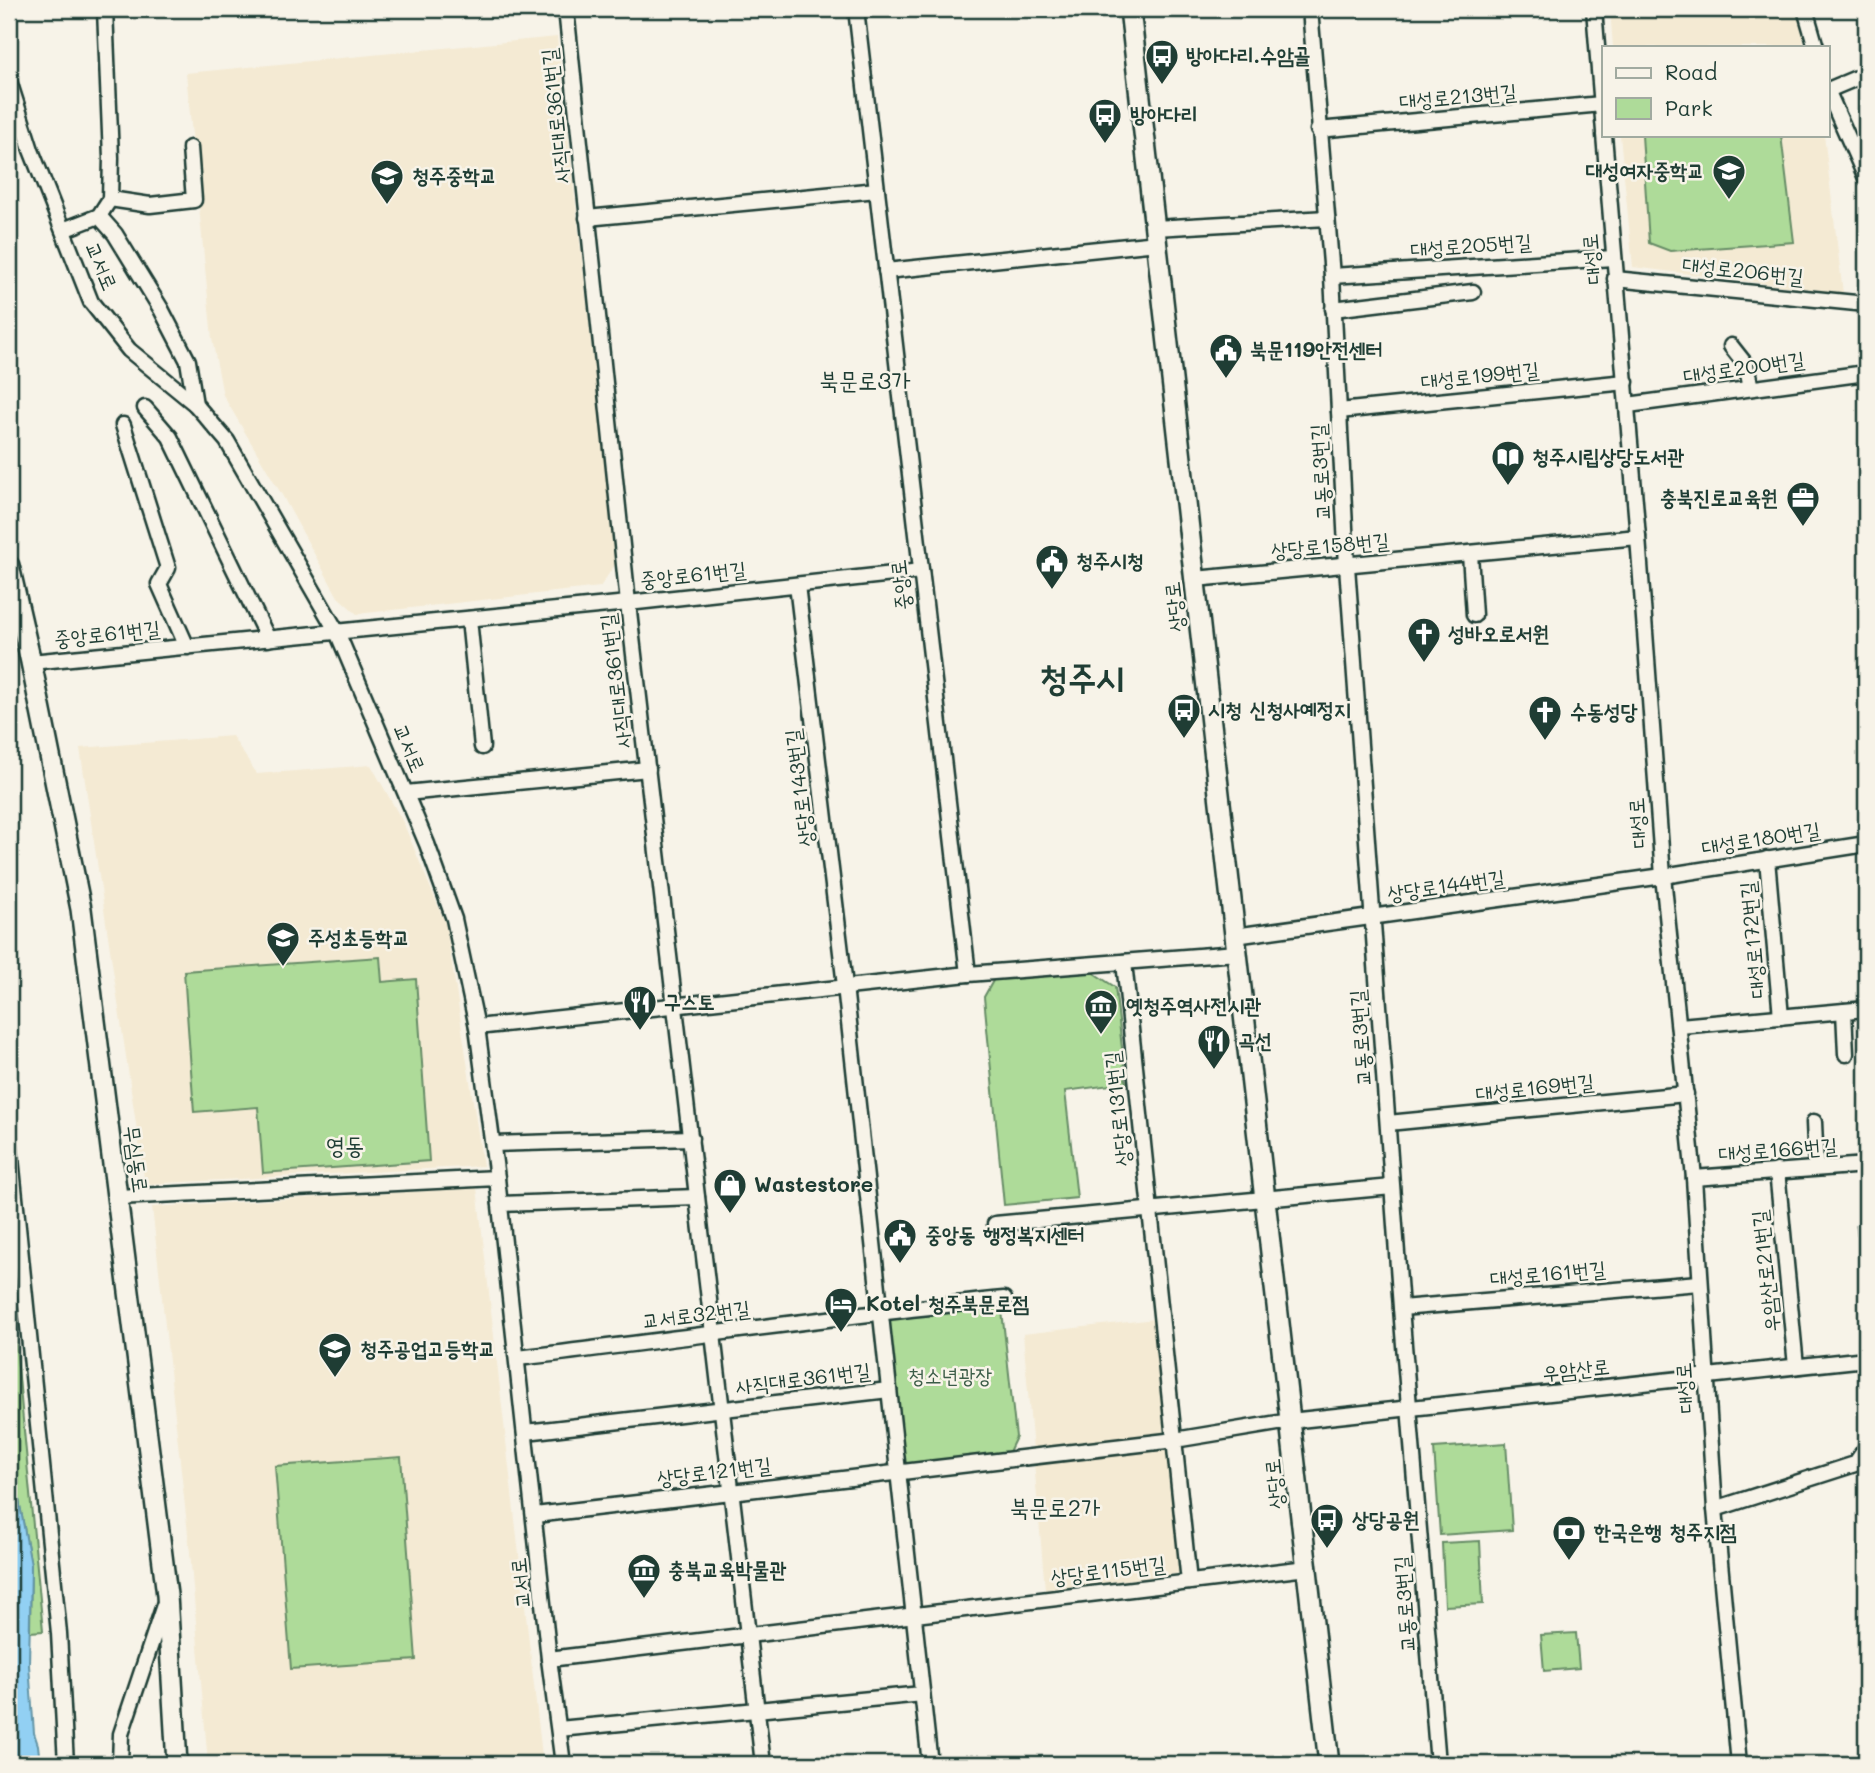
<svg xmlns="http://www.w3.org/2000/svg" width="1875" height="1773" font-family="Mali,'Poor Story',sans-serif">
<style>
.built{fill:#f4ead3}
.green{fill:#aedb99;stroke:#668c66;stroke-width:2}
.water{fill:#92d0f3;stroke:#6495a7;stroke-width:2}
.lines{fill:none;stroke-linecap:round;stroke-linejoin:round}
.minor-casing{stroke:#1f3d34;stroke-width:19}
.secondary-casing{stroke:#1f3d34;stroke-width:24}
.minor{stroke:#f7f3e8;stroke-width:14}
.secondary{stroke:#f7f3e8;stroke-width:19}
.labels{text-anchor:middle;stroke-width:5;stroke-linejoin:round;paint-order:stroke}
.poi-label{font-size:21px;font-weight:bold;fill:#1f3d34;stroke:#f7f3e8;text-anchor:start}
.street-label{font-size:21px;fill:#1f3d34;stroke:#f7f3e8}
.park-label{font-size:21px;fill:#3c5d48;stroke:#f7f3e8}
.quarter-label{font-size:24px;fill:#1f3d34;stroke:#f7f3e8}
.town-label{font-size:35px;font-weight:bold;fill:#1f3d34;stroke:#f7f3e8}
</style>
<rect width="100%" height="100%" fill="#f7f3e8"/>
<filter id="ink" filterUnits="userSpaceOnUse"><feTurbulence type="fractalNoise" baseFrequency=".0143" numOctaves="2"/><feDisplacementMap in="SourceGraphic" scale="14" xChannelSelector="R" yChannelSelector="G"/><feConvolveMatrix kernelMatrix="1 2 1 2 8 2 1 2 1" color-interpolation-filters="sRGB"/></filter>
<g filter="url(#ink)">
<g class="built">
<polygon points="1610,9 1800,9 1804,47 1613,47"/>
<polygon points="557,37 616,563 600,587 357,614 338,597 282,495 223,395 212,339 186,73"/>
<polygon points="1620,135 1824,135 1843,293 1633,267"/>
<polygon points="232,736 257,774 371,765 403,822 446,925 483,1166 145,1184 80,748"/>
<polygon points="477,1188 543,1764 208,1764 190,1552 152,1207"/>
<polygon points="1155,1319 1182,1573 1045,1590 1023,1334"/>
</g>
<g class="green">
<polygon points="1642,135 1781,135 1794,242 1670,251 1649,243"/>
<polygon points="380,957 382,982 416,979 429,1161 263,1173 258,1107 194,1112 184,971"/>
<polygon points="1092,972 1115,987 1126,1083 1065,1091 1077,1198 1004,1205 984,997 994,979"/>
<polygon points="9,1248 14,1325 43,1631 30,1632 31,1565 14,1473 9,1427"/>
<polygon points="988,1305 1002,1311 1016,1437 1008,1454 902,1468 884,1315"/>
<polygon points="1506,1443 1512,1530 1440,1535 1434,1448"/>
<polygon points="401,1457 416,1660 291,1669 275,1466"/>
<polygon points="1480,1541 1483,1604 1445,1606 1442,1543"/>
<polygon points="1576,1633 1579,1668 1544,1671 1541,1635"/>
</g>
<polygon class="water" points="9,1427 14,1473 31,1565 29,1665 34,1733 38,1745 40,1764 9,1764"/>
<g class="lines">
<defs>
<g id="minor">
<polyline points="566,9 628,603 763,1764"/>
<polyline points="856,9 968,974"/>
<polyline points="1310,9 1332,276 1347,566 1401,1308 1438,1764"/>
<polyline points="1594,9 1604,132"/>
<polyline points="1805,9 1816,47"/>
<polyline points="9,81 31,150 91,302 129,350 195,404 227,441 337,632 427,844 454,919 477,1027 497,1178 549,1659 563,1764"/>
<polyline points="1828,90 1866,74"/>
<polyline points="1828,92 1866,178"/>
<polyline points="1318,130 1602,104"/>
<polyline points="1604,135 1638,537 1663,876 1694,1178 1715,1509 1739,1764"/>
<polyline points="110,199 150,205 194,200 190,148"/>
<polyline points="99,216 115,234 161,309 188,361 195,404"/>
<polyline points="587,218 877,190"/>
<polyline points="1155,228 1327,218"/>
<polyline points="63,230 99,216 110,199 111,158 105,9"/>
<polyline points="886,271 1157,243"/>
<polyline points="1332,276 1613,258"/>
<polyline points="1615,279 1866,304"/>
<polyline points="1333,309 1473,292"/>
<polyline points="1731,346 1746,365 1751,388"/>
<polyline points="1628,405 1866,373"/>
<polyline points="145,408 170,437 268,639"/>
<polyline points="1339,411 1626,382"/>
<polyline points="123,425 168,568 159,584 187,647"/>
<polyline points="1470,554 1474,615"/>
<polyline points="1195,579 1638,537"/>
<polyline points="797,585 845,986 930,1764"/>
<polyline points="469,619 482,747"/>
<polyline points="31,662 628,603 921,571"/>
<polyline points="406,793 648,769"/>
<polyline points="1767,859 1781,1017"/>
<polyline points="1235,936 1663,876 1866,844"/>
<polyline points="1124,962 1189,1582"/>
<polyline points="1844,1011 1846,1054"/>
<polyline points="1680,1026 1866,1009"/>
<polyline points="477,1027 968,974 1237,953"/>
<polyline points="1814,1122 1816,1168"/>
<polyline points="1388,1123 1686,1094"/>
<polyline points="9,1138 59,1633 66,1764"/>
<polyline points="493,1144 691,1138"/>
<polyline points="1777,1171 1796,1366"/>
<polyline points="1694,1178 1866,1165"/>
<polyline points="118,1197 497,1178"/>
<polyline points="500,1204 697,1197"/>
<polyline points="995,1224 1392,1187"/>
<polyline points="1865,1225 1866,1234"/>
<polyline points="1401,1308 1699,1283"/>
<path d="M 518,1358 C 680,1339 841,1315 1004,1299"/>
<polyline points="526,1432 889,1390"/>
<polyline points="1715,1509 1855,1464 1866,1448"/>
<polyline points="535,1515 1175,1440 1290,1421 1866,1359"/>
<polyline points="549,1659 1307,1568"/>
<polyline points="559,1729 922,1694"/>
<polyline points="120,1764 121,1734 164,1605"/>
</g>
<g id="secondary">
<polyline points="1130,9 1329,1764"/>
<polyline points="9,566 31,662 81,909 167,1595 177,1764"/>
</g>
</defs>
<use href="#minor" class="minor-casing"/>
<use href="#secondary" class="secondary-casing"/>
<use href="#minor" class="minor"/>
<use href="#secondary" class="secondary"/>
</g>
</g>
<defs>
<symbol id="bus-pin" viewBox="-11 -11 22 30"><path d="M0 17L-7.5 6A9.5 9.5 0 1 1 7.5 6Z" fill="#1f3d34" stroke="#f7f3e8"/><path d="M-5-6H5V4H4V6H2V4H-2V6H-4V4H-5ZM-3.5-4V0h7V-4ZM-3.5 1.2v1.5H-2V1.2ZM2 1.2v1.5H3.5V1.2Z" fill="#fff"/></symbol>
<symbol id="school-pin" viewBox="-11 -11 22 30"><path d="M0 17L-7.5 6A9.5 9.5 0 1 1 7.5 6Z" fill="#1f3d34" stroke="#f7f3e8"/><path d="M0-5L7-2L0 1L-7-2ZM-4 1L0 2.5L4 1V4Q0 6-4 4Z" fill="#fff"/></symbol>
<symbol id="civic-pin" viewBox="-11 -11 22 30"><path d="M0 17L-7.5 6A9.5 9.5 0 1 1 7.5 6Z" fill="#1f3d34" stroke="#f7f3e8"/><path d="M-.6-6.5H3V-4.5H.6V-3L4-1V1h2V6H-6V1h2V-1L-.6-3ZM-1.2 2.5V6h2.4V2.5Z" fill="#fff"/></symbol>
<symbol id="library-pin" viewBox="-11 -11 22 30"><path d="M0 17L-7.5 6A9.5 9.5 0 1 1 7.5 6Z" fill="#1f3d34" stroke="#f7f3e8"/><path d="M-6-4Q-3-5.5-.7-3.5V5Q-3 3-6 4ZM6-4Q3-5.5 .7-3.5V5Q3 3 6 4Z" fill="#fff"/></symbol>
<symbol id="office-pin" viewBox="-11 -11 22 30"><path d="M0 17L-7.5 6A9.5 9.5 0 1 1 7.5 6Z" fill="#1f3d34" stroke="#f7f3e8"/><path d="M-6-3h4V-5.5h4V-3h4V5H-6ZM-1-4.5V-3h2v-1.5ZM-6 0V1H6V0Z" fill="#fff"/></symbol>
<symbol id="church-pin" viewBox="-11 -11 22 30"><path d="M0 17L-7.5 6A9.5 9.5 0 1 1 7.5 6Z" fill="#1f3d34" stroke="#f7f3e8"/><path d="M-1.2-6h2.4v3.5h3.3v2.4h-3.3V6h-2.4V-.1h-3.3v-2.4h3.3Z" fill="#fff"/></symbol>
<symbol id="restaurant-pin" viewBox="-11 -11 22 30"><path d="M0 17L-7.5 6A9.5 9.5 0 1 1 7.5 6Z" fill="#1f3d34" stroke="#f7f3e8"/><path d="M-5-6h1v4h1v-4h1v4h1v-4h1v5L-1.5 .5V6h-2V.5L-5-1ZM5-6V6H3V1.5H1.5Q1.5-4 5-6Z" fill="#fff"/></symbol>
<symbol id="museum-pin" viewBox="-11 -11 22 30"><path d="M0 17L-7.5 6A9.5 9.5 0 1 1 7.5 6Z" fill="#1f3d34" stroke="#f7f3e8"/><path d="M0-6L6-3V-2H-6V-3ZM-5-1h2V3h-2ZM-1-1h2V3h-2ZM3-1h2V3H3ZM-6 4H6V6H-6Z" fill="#fff"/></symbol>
<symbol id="shop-pin" viewBox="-11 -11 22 30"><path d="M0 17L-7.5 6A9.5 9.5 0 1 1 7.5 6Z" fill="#1f3d34" stroke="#f7f3e8"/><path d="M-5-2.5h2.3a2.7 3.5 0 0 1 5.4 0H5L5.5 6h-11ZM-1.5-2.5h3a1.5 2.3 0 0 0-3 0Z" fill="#fff"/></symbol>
<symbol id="hotel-pin" viewBox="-11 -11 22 30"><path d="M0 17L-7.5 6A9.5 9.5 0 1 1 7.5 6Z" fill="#1f3d34" stroke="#f7f3e8"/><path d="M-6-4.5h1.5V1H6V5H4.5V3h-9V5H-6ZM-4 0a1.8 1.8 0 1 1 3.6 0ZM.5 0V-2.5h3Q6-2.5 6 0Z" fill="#fff"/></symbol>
<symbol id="bank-pin" viewBox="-11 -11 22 30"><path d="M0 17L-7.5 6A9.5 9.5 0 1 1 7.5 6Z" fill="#1f3d34" stroke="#f7f3e8"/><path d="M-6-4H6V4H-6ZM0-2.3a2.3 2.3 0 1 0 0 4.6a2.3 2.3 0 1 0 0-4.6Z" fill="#fff"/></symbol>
</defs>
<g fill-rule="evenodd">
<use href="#bus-pin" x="1143" y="37" width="38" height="52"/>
<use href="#bus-pin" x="1086" y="96" width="38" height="52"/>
<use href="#school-pin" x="1710" y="152" width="38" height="52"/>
<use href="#school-pin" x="368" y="157" width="38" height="52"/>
<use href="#civic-pin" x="1207" y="331" width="38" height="52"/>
<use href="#library-pin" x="1489" y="438" width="38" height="52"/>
<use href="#office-pin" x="1784" y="479" width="38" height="52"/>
<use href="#civic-pin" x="1033" y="542" width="38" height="52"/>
<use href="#church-pin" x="1405" y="615" width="38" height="52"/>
<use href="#bus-pin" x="1165" y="691" width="38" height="52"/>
<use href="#church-pin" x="1526" y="693" width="38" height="52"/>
<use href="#school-pin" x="264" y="919" width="38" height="52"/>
<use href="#restaurant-pin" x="621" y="983" width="38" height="52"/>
<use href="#museum-pin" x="1082" y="987" width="38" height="52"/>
<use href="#restaurant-pin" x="1195" y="1022" width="38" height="52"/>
<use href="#shop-pin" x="711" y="1166" width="38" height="52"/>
<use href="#civic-pin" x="881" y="1216" width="38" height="52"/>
<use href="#hotel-pin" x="822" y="1285" width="38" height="52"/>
<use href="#school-pin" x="316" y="1330" width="38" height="52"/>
<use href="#bus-pin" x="1308" y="1501" width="38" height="52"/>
<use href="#bank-pin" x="1550" y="1513" width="38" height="52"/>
<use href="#museum-pin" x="625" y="1551" width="38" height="52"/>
</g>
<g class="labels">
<g class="poi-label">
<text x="1186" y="63">방아다리.수암골</text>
<text x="1130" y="122">방아다리</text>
<text x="1704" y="178" text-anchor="end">대성여자중학교</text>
<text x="412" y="183">청주중학교</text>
<text x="1250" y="357">북문119안전센터</text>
<text x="1532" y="464">청주시립상당도서관</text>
<text x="1778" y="505" text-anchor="end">충북진로교육원</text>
<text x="1076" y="568">청주시청</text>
<text x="1448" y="641">성바오로서원</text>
<text x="1208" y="717">시청 신청사예정지</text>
<text x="1570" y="719">수동성당</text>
<text x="308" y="945">주성초등학교</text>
<text x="664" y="1009">구스토</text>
<text x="1126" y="1013">옛청주역사전시관</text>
<text x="1238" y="1048">곡선</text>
<text x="754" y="1192">Wastestore</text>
<text x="925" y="1242">중앙동 행정복지센터</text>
<text x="866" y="1311">Kotel 청주북문로점</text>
<text x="360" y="1356">청주공업고등학교</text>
<text x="1352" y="1527">상당공원</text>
<text x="1594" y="1539">한국은행 청주지점</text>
<text x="668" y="1577">충북교육박물관</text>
</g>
<g class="street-label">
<text transform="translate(1458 97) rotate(-5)" y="7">대성로213번길</text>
<text transform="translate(556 116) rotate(-96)" y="7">사직대로361번길</text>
<text transform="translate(1471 246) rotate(-4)" y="7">대성로205번길</text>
<text transform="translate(1592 259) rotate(-95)" y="7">대성로</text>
<text transform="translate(101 266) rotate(67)" y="7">교서로</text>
<text transform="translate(1743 271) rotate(6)" y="7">대성로206번길</text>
<text transform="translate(1744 368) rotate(-8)" y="7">대성로200번길</text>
<text transform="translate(1480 376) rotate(-6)" y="7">대성로199번길</text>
<text transform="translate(1321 472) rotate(-93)" y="7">교동로3번길</text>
<text transform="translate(1330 546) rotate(-5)" y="7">상당로158번길</text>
<text transform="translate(693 575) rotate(-6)" y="7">중앙로61번길</text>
<text transform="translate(901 585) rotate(-97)" y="7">중앙로</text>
<text transform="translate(1175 607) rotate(-97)" y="7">상당로</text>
<text transform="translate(107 634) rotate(-6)" y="7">중앙로61번길</text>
<text transform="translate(616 681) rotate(-97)" y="7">사직대로361번길</text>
<text transform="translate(409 748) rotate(67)" y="7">교서로</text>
<text transform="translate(800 788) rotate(-97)" y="7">상당로143번길</text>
<text transform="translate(1638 823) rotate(-94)" y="7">대성로</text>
<text transform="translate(1761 839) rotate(-9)" y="7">대성로180번길</text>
<text transform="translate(1446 886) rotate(-8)" y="7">상당로144번길</text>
<text transform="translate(1753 940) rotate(-95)" y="7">대성로172번길</text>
<text transform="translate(1361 1038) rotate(-94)" y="7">교동로3번길</text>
<text transform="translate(1535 1088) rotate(-6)" y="7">대성로169번길</text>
<text transform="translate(1118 1109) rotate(-96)" y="7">상당로131번길</text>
<text transform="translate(1778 1150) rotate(-4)" y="7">대성로166번길</text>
<text transform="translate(136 1159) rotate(82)" y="7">무심동로</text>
<text transform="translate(1766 1271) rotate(-96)" y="7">우암산로21번길</text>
<text transform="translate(1548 1274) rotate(-5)" y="7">대성로161번길</text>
<text transform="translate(696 1315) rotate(-7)" y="7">교서로32번길</text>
<text transform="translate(1576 1370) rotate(-6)" y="7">우암산로</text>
<text transform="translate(803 1379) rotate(-7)" y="7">사직대로361번길</text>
<text transform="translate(1685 1388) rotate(-94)" y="7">대성로</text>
<text transform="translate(714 1472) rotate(-7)" y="7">상당로121번길</text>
<text transform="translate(1275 1484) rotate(-96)" y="7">상당로</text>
<text transform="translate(1108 1571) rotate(-7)" y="7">상당로115번길</text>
<text transform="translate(521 1583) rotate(-96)" y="7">교서로</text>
<text transform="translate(1405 1604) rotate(-94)" y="7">교동로3번길</text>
</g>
<g class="park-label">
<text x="950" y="1383">청소년광장</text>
</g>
<g class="quarter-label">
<text x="865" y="389">북문로3가</text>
<text x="345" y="1154">영동</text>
<text x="1055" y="1516">북문로2가</text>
</g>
<g class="town-label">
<text x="1082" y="690">청주시</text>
</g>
</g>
<rect width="1875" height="1773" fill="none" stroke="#f7f3e8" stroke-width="35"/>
<rect x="18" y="18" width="1840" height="1738" fill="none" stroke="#1f3d34" stroke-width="2.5" filter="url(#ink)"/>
<rect x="1602" y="46" width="228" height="91" fill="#f7f3e8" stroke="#a1aaa0" stroke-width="2"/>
<rect x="1616" y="68" width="35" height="10" fill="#f7f3e8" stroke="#a1aaa0" stroke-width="2"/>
<text x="1665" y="80" font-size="21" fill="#1f3d34">Road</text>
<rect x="1616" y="98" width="35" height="21" fill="#aedb99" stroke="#a1aaa0" stroke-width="2"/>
<text x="1665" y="116" font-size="21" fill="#1f3d34">Park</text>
</svg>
